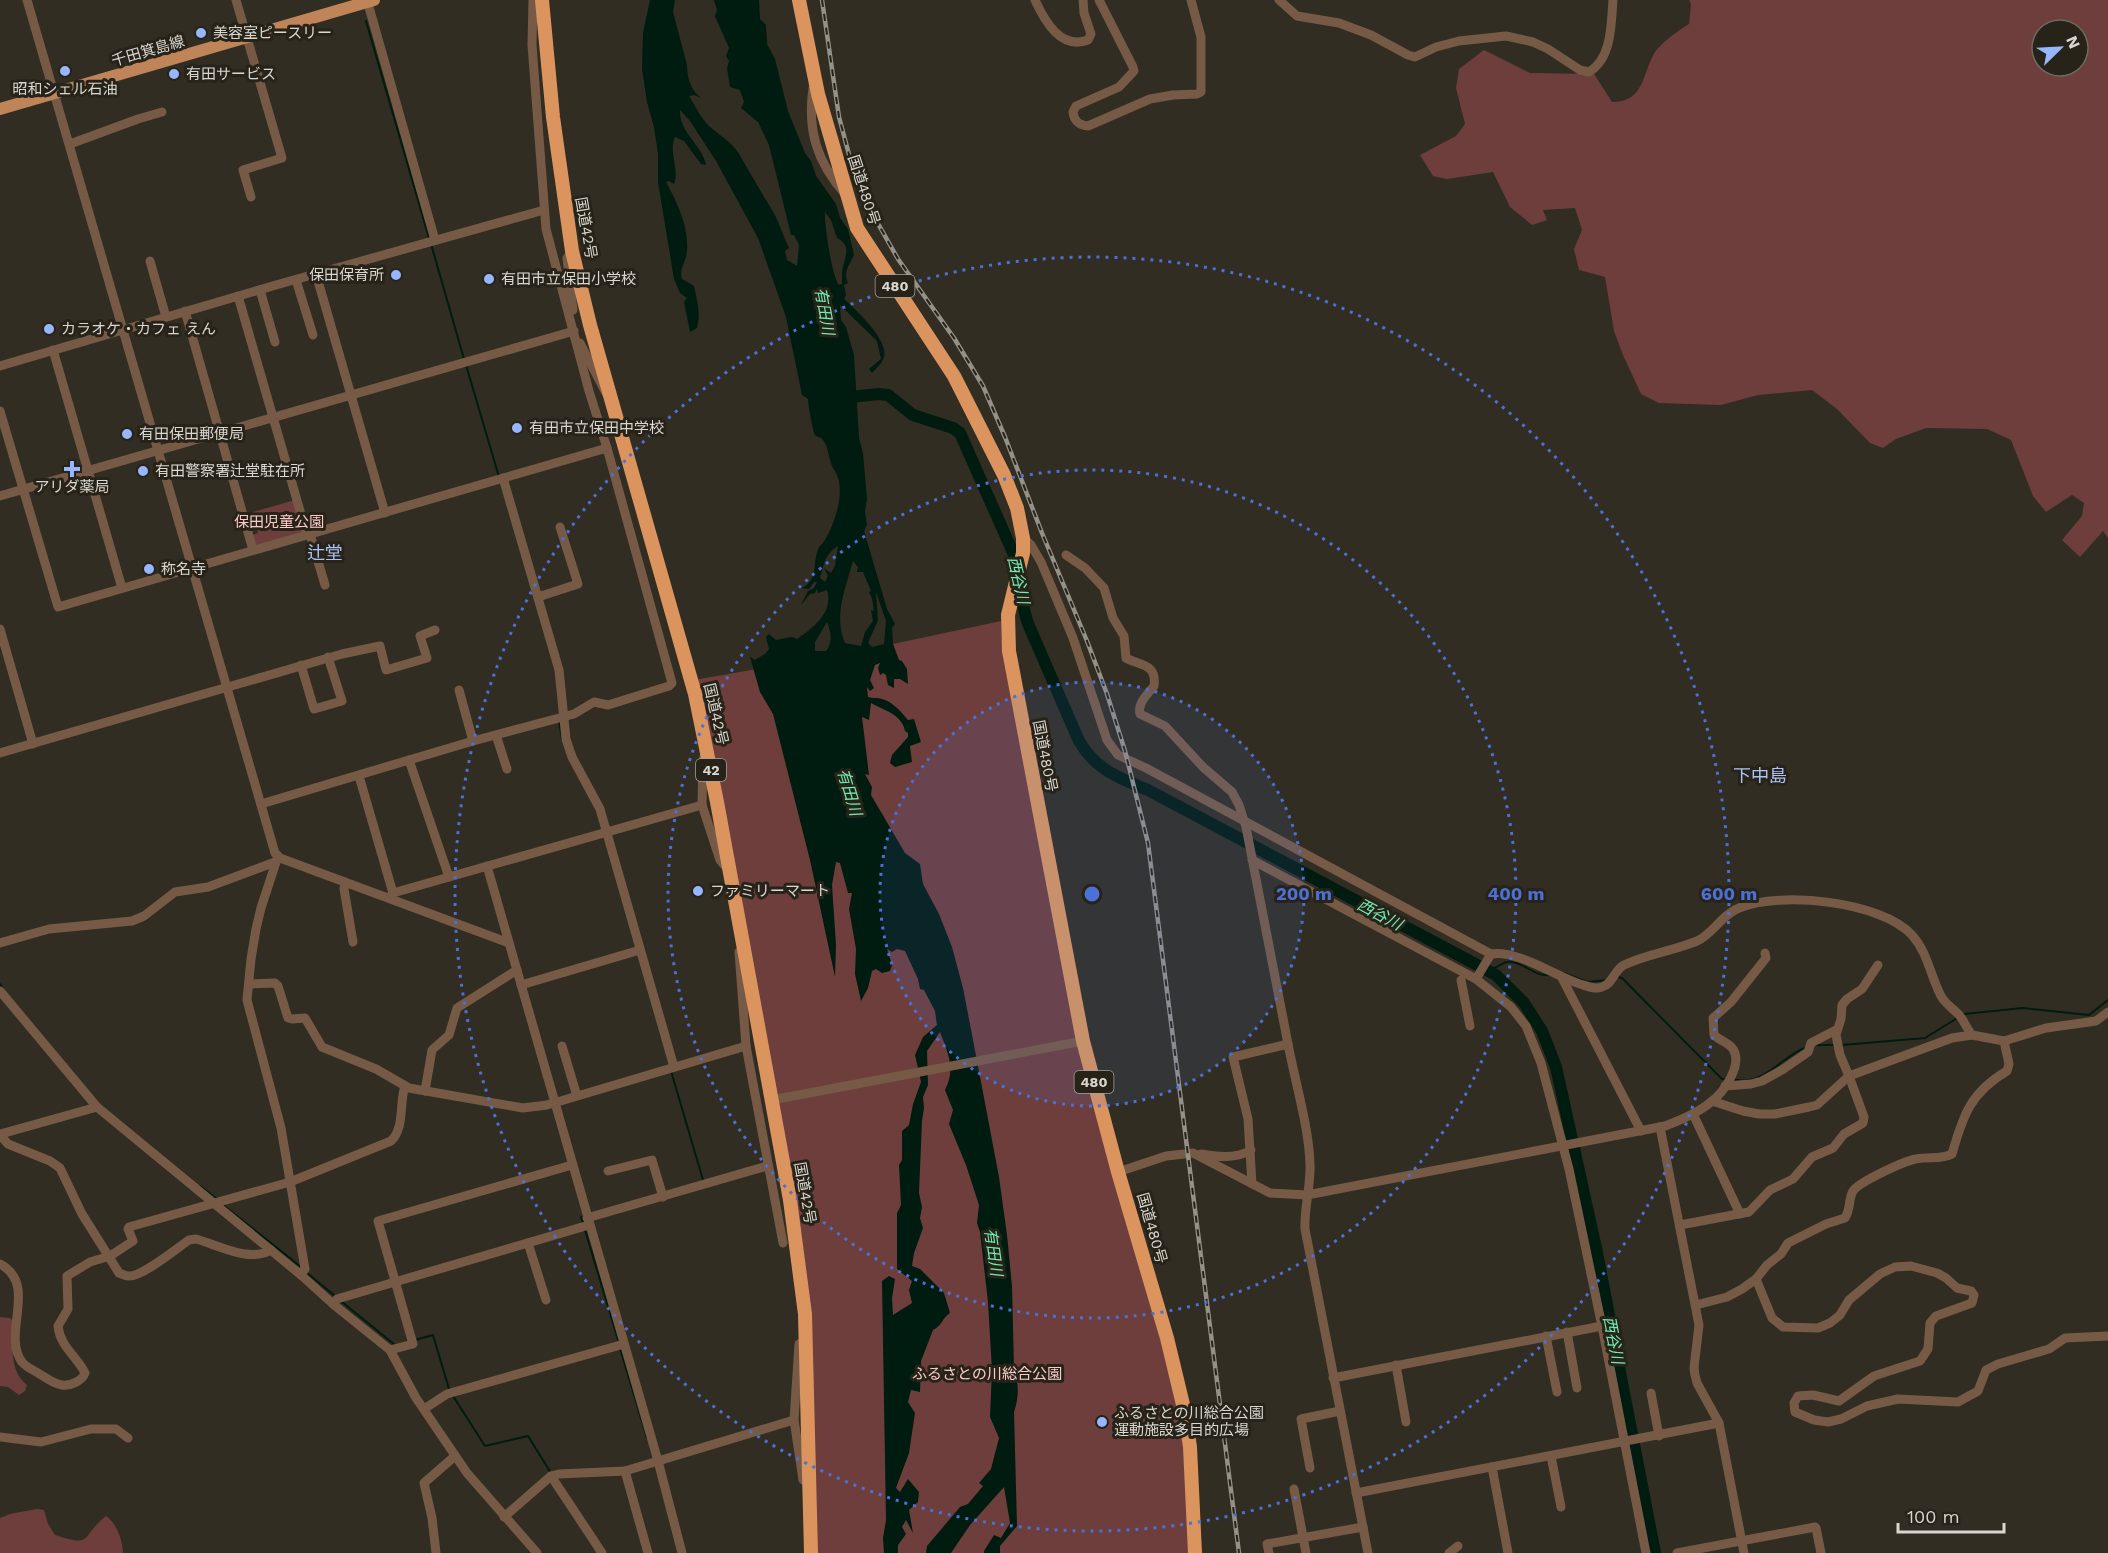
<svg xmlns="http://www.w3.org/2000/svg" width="2108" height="1553" font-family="'Work Sans','Noto Sans JP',sans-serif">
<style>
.green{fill:#6e3e3c;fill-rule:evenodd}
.water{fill:#001b0f;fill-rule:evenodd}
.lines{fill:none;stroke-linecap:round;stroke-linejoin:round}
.stream{stroke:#001b0f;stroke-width:2}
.river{stroke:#001b0f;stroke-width:12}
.minor{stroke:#775a45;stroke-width:9}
.major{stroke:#bf8458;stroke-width:12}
.highway{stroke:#db945e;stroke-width:14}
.rail-casing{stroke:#949189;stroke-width:4.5}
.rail{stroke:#272319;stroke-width:2;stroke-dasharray:7;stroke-linecap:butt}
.ring{fill:none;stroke:#4c70d6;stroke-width:3;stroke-dasharray:3 6}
.poi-dot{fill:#96b6fd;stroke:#272319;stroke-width:2}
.labels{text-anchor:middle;stroke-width:6;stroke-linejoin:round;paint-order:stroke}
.shield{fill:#272319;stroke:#a4a199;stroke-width:1.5}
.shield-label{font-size:14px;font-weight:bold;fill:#d9d7d0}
.poi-label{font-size:15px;fill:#d9d7d0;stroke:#272319;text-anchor:start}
.street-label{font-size:15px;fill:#d9d7d0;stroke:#272319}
.park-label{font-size:15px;fill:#fbcac7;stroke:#272319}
.water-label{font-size:16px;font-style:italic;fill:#6fedb2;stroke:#272319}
.quarter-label{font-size:18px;fill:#abc3f8;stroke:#272319}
.centre{fill:#4c70d6;stroke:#272319;stroke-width:3}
.ring-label{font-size:18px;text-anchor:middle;font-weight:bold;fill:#4c70d6;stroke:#272319;stroke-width:6;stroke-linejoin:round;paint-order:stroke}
</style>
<rect width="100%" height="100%" fill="#312d22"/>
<g class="green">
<path d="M 1689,0 L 2108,0 L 2108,538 L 2103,531 L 2080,557 L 2062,540 L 2082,516 L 2084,503 L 2072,495 L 2046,512 L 2033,496 L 2011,440 L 1987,429 L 1926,428 L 1896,439 L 1883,448 L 1870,443 L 1837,409 L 1812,390 L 1758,395 L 1721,405 L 1659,403 L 1641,394 L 1623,355 L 1614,331 L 1605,277 L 1579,270 L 1574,249 L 1582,230 L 1575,208 L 1543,210 L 1547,220 L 1532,225 L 1510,207 L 1493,172 L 1447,179 L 1433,176 L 1420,155 L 1456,136 L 1465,124 L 1456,88 L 1459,69 L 1484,50 L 1530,73 L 1594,74 L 1612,102 C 1645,102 1642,73 1655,52 C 1663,41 1678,31 1689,24 L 1691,4 ZM 2042,30 L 2078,30 L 2078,66 L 2042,66 Z"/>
<polygon points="295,500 304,531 256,546 253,535 258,533 253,512"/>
<polygon points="1001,621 1002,642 1126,1213 1182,1417 1191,1553 813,1553 807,1316 694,680 860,651"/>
<path d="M 0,1317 L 10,1318 L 14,1322 C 13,1343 8,1370 27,1385 L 25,1391 L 19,1395 L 8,1387 L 0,1386 Z"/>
<path d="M 37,1509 L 44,1510 L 48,1524 L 55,1535 C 95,1548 79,1537 106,1516 C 116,1522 123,1541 123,1553 L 0,1553 L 0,1518 L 10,1514 Z"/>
</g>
<path class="water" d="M 650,0 L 675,0 L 673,12 L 687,65 C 687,77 691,91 701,98 L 694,95 L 689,96 C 695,105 700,117 709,126 C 719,135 732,142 739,154 C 750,173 761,192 772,210 C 779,221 783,236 789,248 L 785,251 L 787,260 L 797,266 L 799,245 L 794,235 L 791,235 L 769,145 L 758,122 L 741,108 L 744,102 L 740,90 L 730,87 L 727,68 L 729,61 L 726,56 L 729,48 L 715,16 L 717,10 L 714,0 L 759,0 L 760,19 L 766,25 L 767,44 L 775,59 L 788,111 L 805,153 L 811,161 L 816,176 L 836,204 L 840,218 L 848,229 L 854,255 C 849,265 843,272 848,283 L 844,285 L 846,295 L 844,299 C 856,310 889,340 884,357 C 882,364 876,368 872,373 L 869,369 L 881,359 L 877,341 L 840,305 L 841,320 L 846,327 L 854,355 L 859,438 L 863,453 L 867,499 L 865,512 L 867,525 L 864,531 L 887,609 L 895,624 L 892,628 L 893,644 L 899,660 L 902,661 L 907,669 L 908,684 L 900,679 L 894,679 L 894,688 L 888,685 L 886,675 L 883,673 L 880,675 L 878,668 L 880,663 L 875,665 L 870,680 L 874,688 L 870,691 L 867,687 L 868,697 C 871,698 875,698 878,698 C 892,700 900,711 908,720 L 914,719 L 921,742 L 910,746 L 912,762 L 895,767 L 890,763 L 892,755 L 908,737 L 908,733 L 905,731 C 902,714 883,710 871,703 L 869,720 L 862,717 L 869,775 L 865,774 L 872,787 L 871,795 L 905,853 L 920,864 L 923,884 L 939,914 L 952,947 L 963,988 L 974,1045 L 999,1177 L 1007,1235 L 1012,1286 L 1014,1369 C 1019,1386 1019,1396 1014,1412 L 1017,1526 L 1000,1546 L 1000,1553 L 984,1553 L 984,1551 L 994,1535 L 1001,1538 L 1010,1523 L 1004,1487 L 970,1525 L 951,1553 L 926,1553 L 927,1546 L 960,1507 L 968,1504 L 983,1486 L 979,1483 L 991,1469 L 999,1438 L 990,1417 L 992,1370 L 988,1302 L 980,1232 L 977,1223 L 979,1205 L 966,1165 L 949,1124 L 953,1110 L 945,1090 C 956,1069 948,1053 940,1032 L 927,1051 L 928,1085 L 923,1097 L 924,1108 L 922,1121 L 919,1193 L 922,1207 L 920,1218 L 923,1228 L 914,1253 L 912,1266 L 920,1269 L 944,1293 L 950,1313 C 942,1318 942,1326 933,1330 L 921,1361 L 920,1392 L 911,1390 L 908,1402 L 915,1413 L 909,1453 L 896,1488 L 900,1492 L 908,1479 L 919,1492 L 918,1502 L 909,1510 L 913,1533 L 906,1520 L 902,1527 L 906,1534 L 898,1545 L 898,1553 L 884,1553 L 883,1538 L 886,1520 L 882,1281 L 889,1276 L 895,1279 L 892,1298 L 893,1315 L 912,1303 L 909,1290 L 912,1281 L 897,1269 L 897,1213 L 901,1205 L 899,1165 L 902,1160 L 902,1131 L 909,1125 L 913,1104 L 921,1082 L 915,1055 L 923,1037 L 937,1025 L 935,1011 L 924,990 L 920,989 L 918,979 L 905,951 L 897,949 L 892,952 L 887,949 L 892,965 L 890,971 L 882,973 L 876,969 L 872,971 L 868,988 L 861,1001 L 855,974 L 856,949 L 849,909 L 852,893 L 848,893 L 840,863 L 836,862 L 832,885 L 836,945 L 835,977 L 810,860 L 773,714 L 760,692 L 750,657 L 755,660 L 765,654 L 769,649 L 766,637 L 769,634 L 776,640 L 792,637 L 797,639 C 813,628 834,612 827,590 L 818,593 L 817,589 L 815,593 L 810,594 L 801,605 L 808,591 L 814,588 L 817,582 L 814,582 L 809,589 L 802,588 C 819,580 812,561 819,547 C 821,545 823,543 825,540 C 834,525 844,496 838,478 C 837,474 834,470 832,466 C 829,459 828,446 823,440 C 821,437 817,437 815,435 C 813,432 808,404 808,399 L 802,395 L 786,317 L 758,238 L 716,161 L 690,121 L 680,110 C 679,133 702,144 706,165 L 701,164 L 684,141 L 675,137 C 668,152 680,170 674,184 L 669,181 L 666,182 C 677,202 689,227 687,251 C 686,262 679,268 682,279 L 694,286 C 697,301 701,313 697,328 L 690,332 L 684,302 L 687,298 L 680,293 L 674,279 L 658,182 L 658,154 L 654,127 L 647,102 L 642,69 L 643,33 ZM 825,212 L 831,220 L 837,238 C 854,246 843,259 842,273 C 842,277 842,280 842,284 L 839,285 C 832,277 824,224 825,212 ZM 838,546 L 835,566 L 831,573 L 824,568 L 828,576 L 825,582 L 820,578 C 824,564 825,554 838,546 ZM 853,561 L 858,567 L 857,572 L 863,572 L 871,591 L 869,592 L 872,598 L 874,611 L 871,610 L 873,621 L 865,632 L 861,646 L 845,643 C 833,616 846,587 853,561 ZM 876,592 L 886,621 L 884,644 L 872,647 L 868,643 L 878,620 ZM 827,622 C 831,631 833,643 826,651 L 815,651 L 815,642 Z"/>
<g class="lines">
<g class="stream">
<polyline points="366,21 429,238"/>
<polyline points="431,244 464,359"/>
<polyline points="466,365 499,477"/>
<polyline points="559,721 562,739"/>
<path d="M 1489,971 C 1494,969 1502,963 1507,962 C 1522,960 1534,977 1549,975"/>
<polyline points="1564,973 1587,982 1607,980"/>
<polyline points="1618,977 1622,978 1722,1079 1726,1079"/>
<polyline points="0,984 4,990"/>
<polyline points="1964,1014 2023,1008 2089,1015 2108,1000"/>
<polyline points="1815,1045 1836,1045"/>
<polyline points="1842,1045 1925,1038 1959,1017"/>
<polyline points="671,1071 703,1180"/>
<path d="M 1734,1080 C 1739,1080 1744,1081 1749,1080 C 1770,1077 1786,1054 1807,1047"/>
<polyline points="200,1186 217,1199"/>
<polyline points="223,1205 301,1267"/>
<polyline points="584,1225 581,1217 585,1216"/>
<polyline points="585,1230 619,1343"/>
<polyline points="307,1273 335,1296"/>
<polyline points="342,1302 395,1345"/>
<polyline points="415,1340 433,1335 449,1389"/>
<polyline points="620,1348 647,1438"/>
<polyline points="453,1396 485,1446 528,1436 551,1473"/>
</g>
<path class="river" d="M 842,398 L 878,394 L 888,395 L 913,415 L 953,428 L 960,433 L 1015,557 C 1021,579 1020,604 1029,626 L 1079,741 C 1096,770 1119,778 1148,790 L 1496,975 L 1524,1003 L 1542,1031 L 1556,1067 L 1596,1248 L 1655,1553"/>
<g class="minor">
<polyline points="27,0 275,853 280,858 509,943"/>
<polyline points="236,0 282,158 243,170 251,197"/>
<polyline points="367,0 435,240"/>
<path d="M 1035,0 C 1045,22 1061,50 1088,40 L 1091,34 L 1084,13 L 1083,0"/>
<path d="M 1099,0 L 1133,67 L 1134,71 L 1119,87 L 1076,106 L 1073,112 C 1074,121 1079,125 1088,126 L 1150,99 L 1173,95 L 1197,94 L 1201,92 L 1201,37 L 1191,0"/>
<path d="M 1279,0 L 1297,16 L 1339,23 L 1371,35 L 1408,55 L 1415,57 L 1436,47 L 1459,41 L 1506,36 L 1533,42 L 1548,49 L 1580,70 L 1589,72 C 1612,58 1611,25 1613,0"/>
<path d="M 813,88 C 807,131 817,162 845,194"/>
<polyline points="70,144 138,119 162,112"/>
<polyline points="572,251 567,258 573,310"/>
<polyline points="150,261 166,317"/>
<polyline points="316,274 385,513"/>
<polyline points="296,280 313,335"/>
<polyline points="260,290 275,342"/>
<polyline points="238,296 307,535"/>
<polyline points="185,311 253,550"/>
<polyline points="580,343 607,395"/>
<polyline points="53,350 122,588"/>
<polyline points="0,366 276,285 544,210"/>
<polyline points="0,411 58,607 607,448"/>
<polyline points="503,478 559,670 566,739 572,757 600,809 674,1067"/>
<polyline points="0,496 574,331"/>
<polyline points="310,534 325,585"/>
<path d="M 1023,538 L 1031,545 L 1041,562 L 1073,638 L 1107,740 L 1118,755 L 1146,768 L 1491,954 C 1516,949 1555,976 1580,984 C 1587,986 1595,990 1602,987 C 1613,984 1614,970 1624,965 C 1647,954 1673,951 1697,941 C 1714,933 1721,915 1739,908 C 1781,891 1880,901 1912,935 C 1928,953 1930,975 1941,996 C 1945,1004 1954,1009 1960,1016 C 1964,1021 1967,1029 1972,1035"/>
<path d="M 1066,555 L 1085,568 L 1104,588 L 1113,618 L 1124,636 L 1126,658 C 1140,666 1157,663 1154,686 C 1148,694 1137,703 1140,714 L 1165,726 L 1203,767 L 1232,792 L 1239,805 L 1246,827 L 1288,1044"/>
<polyline points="538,597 578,584 560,527"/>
<polyline points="0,629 33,744"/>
<polyline points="301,665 314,709 342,701 328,657"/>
<polyline points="459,690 473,741"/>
<polyline points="496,735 507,769"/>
<polyline points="0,753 342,654 380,646 386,670 427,658 420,636 435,630"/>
<polyline points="705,754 703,760 702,805 720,860 724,865 729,865"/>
<polyline points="409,760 449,877"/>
<polyline points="359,776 393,893"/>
<polyline points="261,804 473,741 574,714 594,702 608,705 669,686 672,683 607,448 589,391 546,229 532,45 533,0"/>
<polyline points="278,856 261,908 256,929 251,959 247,1000 281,1128 305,1269 301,1275"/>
<polyline points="1252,860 1476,979 1511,1007 1526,1026 1541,1063 1569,1169 1602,1326 1646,1553"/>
<polyline points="487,866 658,1461 682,1553"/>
<polyline points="345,882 344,889 353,942"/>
<polyline points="389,898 393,893 702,805"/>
<polyline points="0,943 49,929 132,921 144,916 175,892 208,887 275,862"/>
<polyline points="739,952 746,1046 783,1243"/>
<polyline points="1562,978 1641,1131"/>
<polyline points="1476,979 1491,954"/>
<polyline points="1461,980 1470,1026"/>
<polyline points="249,984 275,983 278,986 288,1018 292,1019 305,1018 322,1047 376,1069 409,1088 523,1108 547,1105 746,1046"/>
<polyline points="521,985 640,950"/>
<polyline points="0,991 97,1107 301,1275 333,1304 390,1350 416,1398 467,1473 537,1553"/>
<polyline points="562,1046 577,1096"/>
<polyline points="1849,1076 1840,1055 1836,1035 1841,1019 1842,1005 1847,999 1862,989 1878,965"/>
<polyline points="1725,1086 1751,1084 1762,1081 1782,1070 1808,1052 1811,1043 1836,1030"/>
<polyline points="425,1091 432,1050 449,1035 457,1008 517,970"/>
<polyline points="772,1100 1083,1041"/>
<polyline points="1712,1101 1743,1111 1759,1114 1775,1114 1809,1107 1817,1105 1849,1076 1952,1038 1972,1035 2004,1041 2046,1028 2096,1021 2108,1012"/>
<polyline points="1693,1114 1740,1214"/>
<polyline points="1660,1127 1699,1325 1694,1368 1695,1375 1697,1383 1719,1423 1744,1553"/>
<polyline points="1,1134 97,1107"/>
<path d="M 0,1135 L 8,1144 L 50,1161 L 60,1168 L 82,1214 L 119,1273 C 122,1274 125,1276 128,1276 C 141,1278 177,1248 189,1240 L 196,1239 C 218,1245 250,1263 271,1250"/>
<path d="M 1201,1154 C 1218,1157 1236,1159 1251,1150"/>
<polyline points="608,1171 652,1160 663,1197"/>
<path d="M 1118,1172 L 1166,1156 L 1193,1153 L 1270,1193 L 1307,1195 L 1665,1126 C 1681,1120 1698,1113 1711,1102 C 1724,1092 1743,1065 1733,1049 C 1728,1042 1720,1041 1714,1035 L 1713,1018 L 1731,1002 L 1766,958 L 1765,953"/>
<path d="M 1252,1184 L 1248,1119 L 1233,1057 L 1288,1044 C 1295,1081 1309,1128 1310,1164 C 1311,1186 1304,1207 1305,1229 L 1368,1553"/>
<polyline points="587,1218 767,1166"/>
<polyline points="1680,1225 1749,1212 1770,1190 1793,1179 1812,1157 1833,1148 1844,1134 1863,1123 1864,1117 1849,1076"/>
<polyline points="528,1243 546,1300"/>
<path d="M 0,1264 C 39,1285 1,1333 22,1362 C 26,1367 33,1370 38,1373 C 45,1377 53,1384 62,1385 C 71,1386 82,1381 85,1373 C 77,1356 60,1347 58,1326 L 68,1309 L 67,1276 L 90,1262 L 110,1256 L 133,1241 L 128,1229 L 129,1227 L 290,1182 L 391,1141 C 405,1128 399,1103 405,1086"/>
<polyline points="1756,1279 1772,1318 1783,1327 1818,1328 1830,1323 1840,1315 1849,1300 1880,1274 1895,1267 1911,1266 1937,1273 1946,1278 1957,1288 1971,1291 1974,1295 1972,1303 1936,1316 1930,1323 1928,1349 1920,1361 1874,1376 1839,1401 1813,1395 1798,1396 1794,1403 1795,1412 1814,1420 1828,1422 1841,1419 1867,1406 1898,1399 1958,1402 1978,1391 1986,1370 1998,1364 2049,1349 2065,1338 2108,1336"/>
<polyline points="333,1304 337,1299 589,1225"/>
<path d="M 1696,1305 L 1727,1297 L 1742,1289 L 1756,1279 L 1767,1265 L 1781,1254 L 1788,1243 L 1826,1224 L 1845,1218 C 1851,1209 1848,1200 1853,1191 C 1859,1182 1904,1161 1916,1159 C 1928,1156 1941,1160 1952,1154 C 1963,1115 1971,1092 2007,1071 L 2009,1064 L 2004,1041"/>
<polyline points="1567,1332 1577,1388"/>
<polyline points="1546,1336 1557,1392"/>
<polyline points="806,1341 799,1344 794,1420 802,1473 803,1480 808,1483"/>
<polyline points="390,1350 413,1344 378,1221 572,1165"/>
<polyline points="1396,1365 1406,1422"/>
<polyline points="1333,1378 1602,1326"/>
<polyline points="1651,1393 1659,1436"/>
<polyline points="424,1409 447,1394 624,1344"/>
<polyline points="0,1437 41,1442 91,1429 116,1429 128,1438"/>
<polyline points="1551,1456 1561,1507"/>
<polyline points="1492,1467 1508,1553"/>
<polyline points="1310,1468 1301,1419 1340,1411"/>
<polyline points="625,1471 648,1553"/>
<polyline points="551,1476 602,1553"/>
<polyline points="1294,1489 1306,1553"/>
<polyline points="1356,1493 1719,1423"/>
<polyline points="504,1517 551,1476 559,1474 625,1471 794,1420"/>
<polyline points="436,1553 432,1518 424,1483 455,1456"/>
<polyline points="1269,1553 1267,1544 1363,1527"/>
<polyline points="1449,1553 1458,1546"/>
<polyline points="1677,1553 1815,1527 1816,1528 1821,1553"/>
</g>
<polyline class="major" points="0,109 374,0"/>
<g class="highway">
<polyline points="542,0 553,117 572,251 590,325 695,694 717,802 790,1200 805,1314 811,1553"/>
<polyline points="799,0 818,94 857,228 954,376 1004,475 1017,508 1023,538 1023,553 1008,615 1009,651 1083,1041 1118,1172 1167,1338 1185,1413 1190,1447 1195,1553"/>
</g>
<defs>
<polyline id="rail" points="822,0 839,117 851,162 872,213 898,259 954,338 983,386 1005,437 1042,533 1087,641 1107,694 1125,751 1148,843 1239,1553"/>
</defs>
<use href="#rail" class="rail-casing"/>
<use href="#rail" class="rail"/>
</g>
<circle cx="1092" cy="894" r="212" fill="#4c70d6" fill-opacity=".12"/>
<g class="ring">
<circle cx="1092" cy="894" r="212"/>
<circle cx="1092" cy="894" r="424"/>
<circle cx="1092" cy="894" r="637"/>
</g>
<g class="poi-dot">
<circle cx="201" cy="33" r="6"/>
<circle cx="65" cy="71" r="6"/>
<circle cx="174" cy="74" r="6"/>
<circle cx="396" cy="275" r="6"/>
<circle cx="489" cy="279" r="6"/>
<circle cx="49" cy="329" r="6"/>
<circle cx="517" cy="428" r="6"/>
<circle cx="127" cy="434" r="6"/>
<path d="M69 460h6v6h6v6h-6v6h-6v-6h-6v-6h6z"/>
<circle cx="143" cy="471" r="6"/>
<circle cx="149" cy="569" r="6"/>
<circle cx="698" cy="891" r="6"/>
<circle cx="1102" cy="1422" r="6"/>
</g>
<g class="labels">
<g class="shield">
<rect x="875.5" y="275" width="39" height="22" rx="4.5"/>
<rect x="696" y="759" width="30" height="22" rx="4.5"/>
<rect x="1074.5" y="1071" width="39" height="22" rx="4.5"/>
</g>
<g class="shield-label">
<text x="895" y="291">480</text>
<text x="711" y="775">42</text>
<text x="1094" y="1087">480</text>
</g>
<g class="poi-label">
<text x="213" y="38">美容室ピースリー</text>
<text x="186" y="79">有田サービス</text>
<text x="65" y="94" text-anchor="middle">昭和シェル石油</text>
<text x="384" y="280" text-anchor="end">保田保育所</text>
<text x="501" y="284">有田市立保田小学校</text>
<text x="61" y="334">カラオケ・カフェ えん</text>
<text x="529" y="433">有田市立保田中学校</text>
<text x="139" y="439">有田保田郵便局</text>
<text x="155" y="476">有田警察署辻堂駐在所</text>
<text x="72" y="492" text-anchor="middle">アリダ薬局</text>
<text x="161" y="574">称名寺</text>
<text x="710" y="896">ファミリーマート</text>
<text x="1114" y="1418">ふるさとの川総合公園<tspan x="1114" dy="17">運動施設多目的広場</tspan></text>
</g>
<g class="street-label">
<text transform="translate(148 51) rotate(-16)" y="5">千田箕島線</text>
<text transform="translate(864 190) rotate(72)" y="5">国道480号</text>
<text transform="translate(586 228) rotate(80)" y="5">国道42号</text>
<text transform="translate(716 714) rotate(77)" y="5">国道42号</text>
<text transform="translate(1045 756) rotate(79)" y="5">国道480号</text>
<text transform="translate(805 1193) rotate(80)" y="5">国道42号</text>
<text transform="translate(1152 1228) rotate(74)" y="5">国道480号</text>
</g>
<g class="park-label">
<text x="279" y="527">保田児童公園</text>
<text x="987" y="1379">ふるさとの川総合公園</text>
</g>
<g class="water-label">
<text transform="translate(825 311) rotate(80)" y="6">有田川</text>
<text transform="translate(1019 580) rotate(77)" y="6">西谷川</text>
<text transform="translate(850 792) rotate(73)" y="6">有田川</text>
<text transform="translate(1380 914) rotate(28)" y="6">西谷川</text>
<text transform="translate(994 1252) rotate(82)" y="6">有田川</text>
<text transform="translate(1614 1340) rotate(79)" y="6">西谷川</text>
</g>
<g class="quarter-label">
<text x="325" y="559">辻堂</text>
<text x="1760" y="782">下中島</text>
</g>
</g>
<circle cx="1092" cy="894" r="9" class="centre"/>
<g class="ring-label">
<text x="1304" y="900">200 m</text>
<text x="1516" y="900">400 m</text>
<text x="1729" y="900">600 m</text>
</g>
<g transform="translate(2060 48) rotate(66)"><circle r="28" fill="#272319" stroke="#6e6b62" stroke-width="1.5"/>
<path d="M0-4.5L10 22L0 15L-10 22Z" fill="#96b6fd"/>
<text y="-9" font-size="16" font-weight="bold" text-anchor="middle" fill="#d9d7d0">N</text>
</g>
<path d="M1898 1523v9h106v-9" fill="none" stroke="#d9d7d0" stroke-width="3"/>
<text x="1907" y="1523" font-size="18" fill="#d9d7d0" stroke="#272319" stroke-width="4.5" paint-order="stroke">100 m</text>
</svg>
